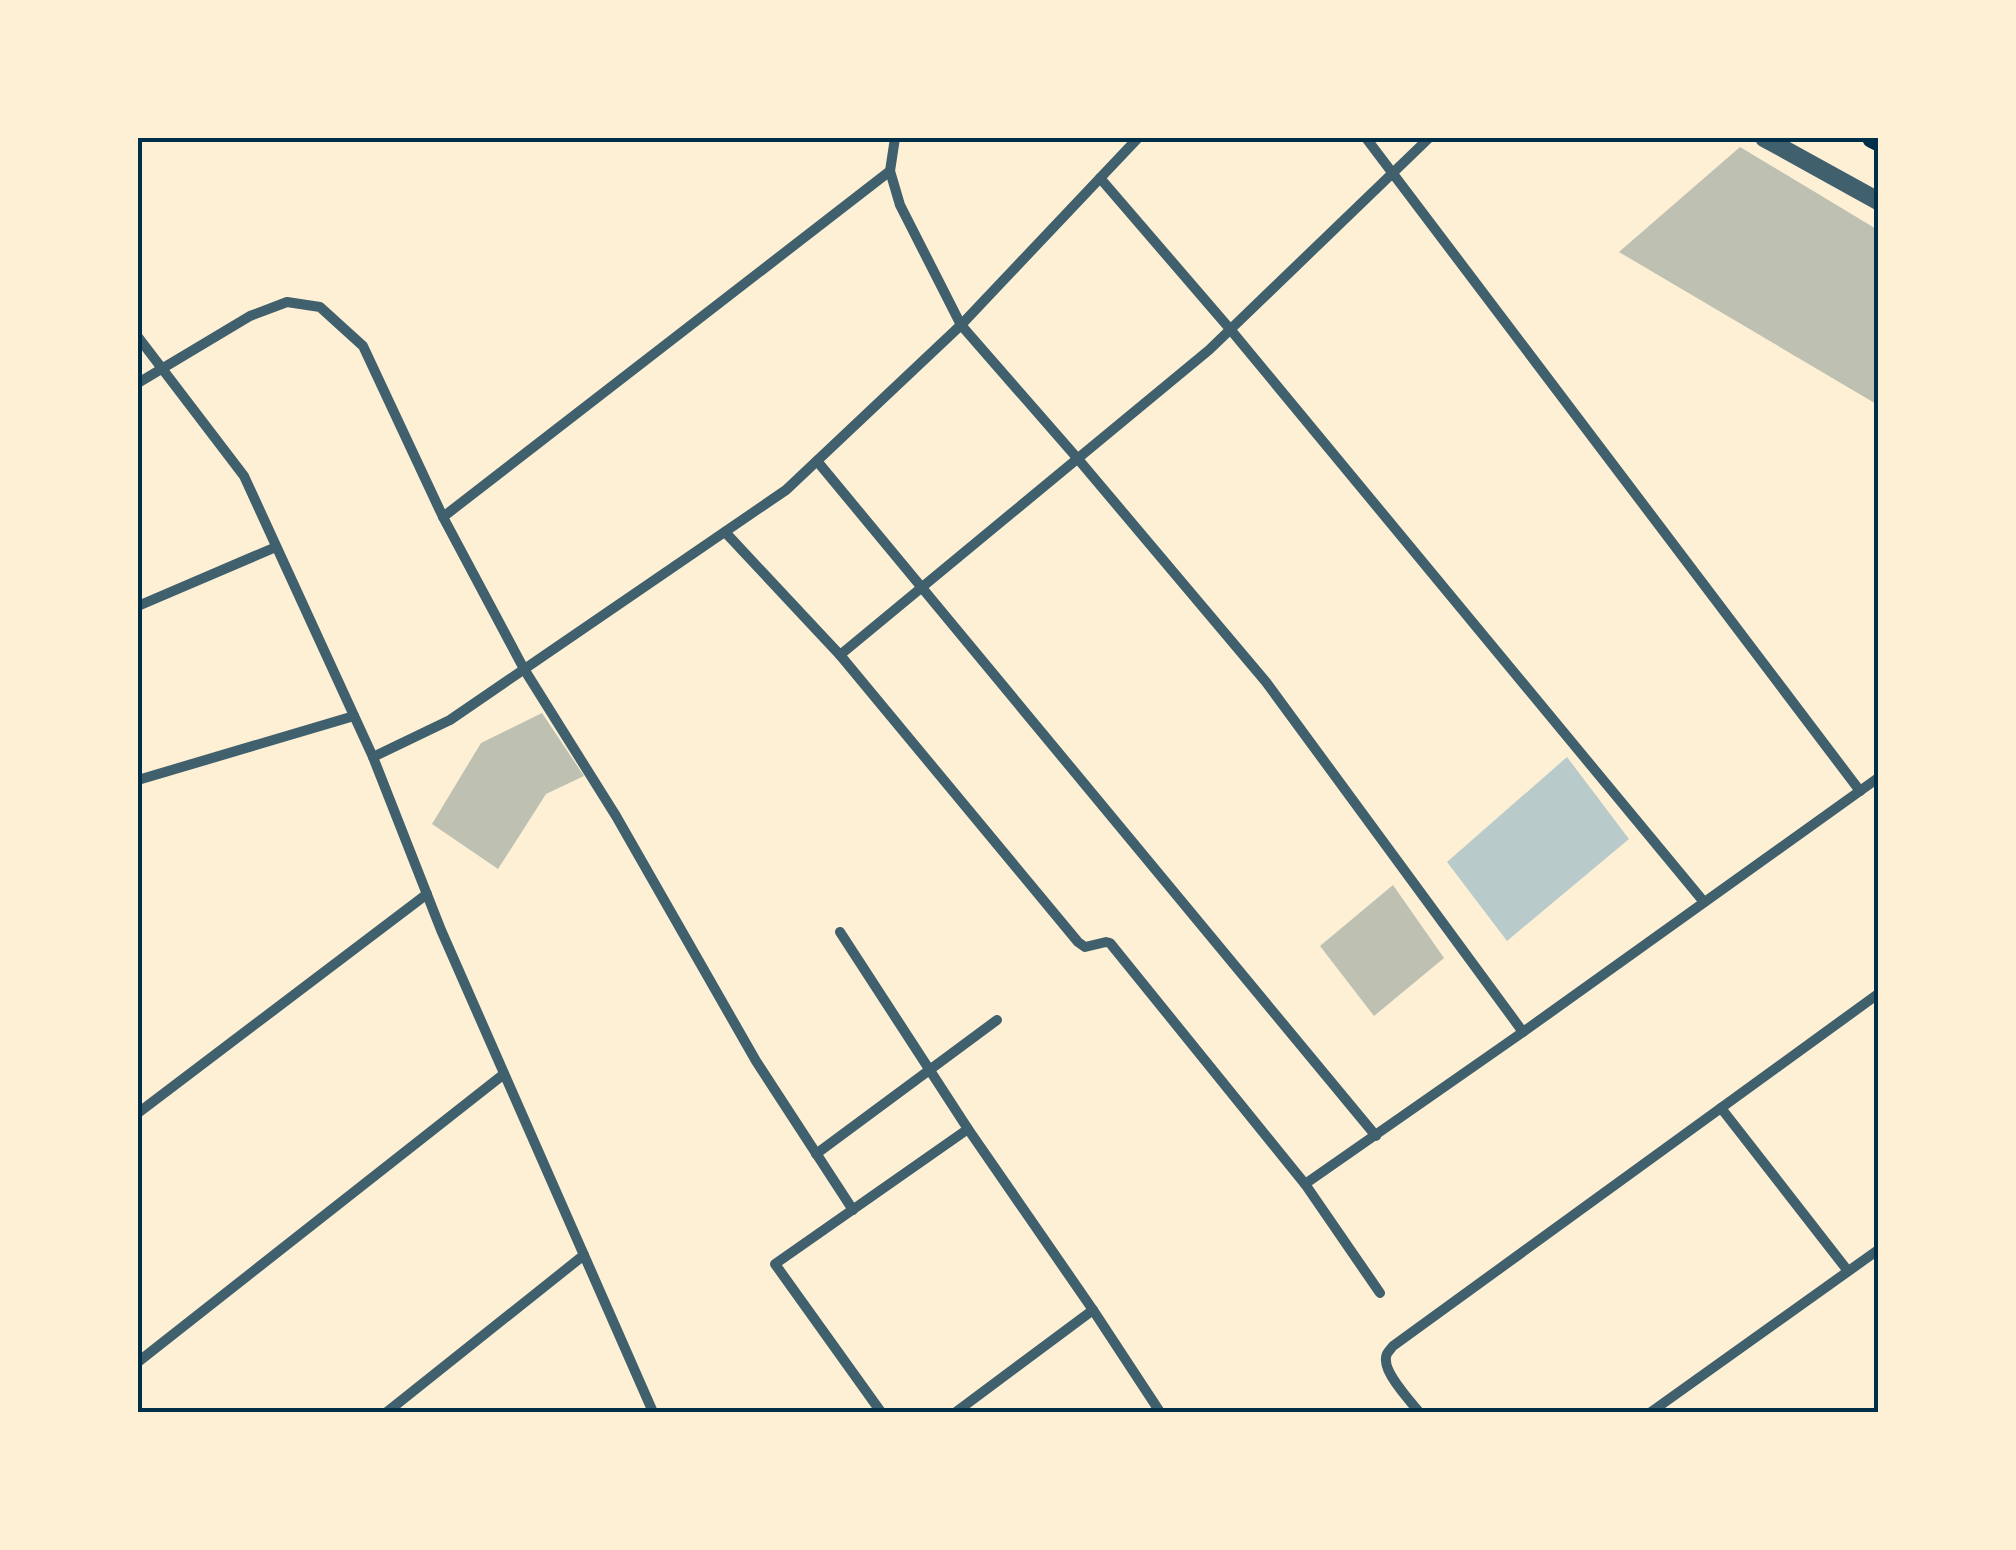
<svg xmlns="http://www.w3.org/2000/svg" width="2016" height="1550" font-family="'Open Sans',sans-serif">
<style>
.green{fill:#b9caca}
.building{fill:#bec0b2}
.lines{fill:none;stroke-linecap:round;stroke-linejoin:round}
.minor{stroke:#3f606c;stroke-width:10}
.tertiary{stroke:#3f606c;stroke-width:18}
.secondary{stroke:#003049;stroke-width:20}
.neatline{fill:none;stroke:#003049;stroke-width:4}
</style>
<rect width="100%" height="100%" fill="#fdf0d5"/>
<polygon class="green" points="1567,757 1629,839 1507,941 1447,862"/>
<g class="building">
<polygon points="1740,147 1878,230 1878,405 1619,252"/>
<polygon points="542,713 584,776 546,794 498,869 432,824 481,743"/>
<polygon points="1393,885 1444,958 1374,1016 1320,946"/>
</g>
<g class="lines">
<g class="minor">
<polyline points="895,138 890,171 900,205 961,325 1078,459 1266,682 1523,1032"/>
<polyline points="1366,138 1860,791"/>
<polyline points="1100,178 1230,329 1704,902"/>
<polyline points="138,337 244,476 373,757 441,930 653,1412"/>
<polyline points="138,383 250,316 287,302 320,307 363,346 443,517 524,669 616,816 756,1061 853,1210"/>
<polyline points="817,461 1376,1136"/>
<polyline points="443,517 890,171"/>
<polyline points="725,532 840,655 1078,942 1085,947 1106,942 1110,943 1305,1184 1380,1293"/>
<polyline points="138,606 276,547"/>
<polyline points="840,655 1209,350 1429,138"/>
<polyline points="373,757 450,720 786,490 961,325 1138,138"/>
<polyline points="138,780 354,716"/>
<polyline points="840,932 968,1129 1093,1310 1160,1412"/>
<polyline points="1721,1108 1848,1271"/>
<polyline points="138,1113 427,894"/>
<polyline points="816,1154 997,1020"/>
<polyline points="1305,1184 1523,1032 1878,778"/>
<polyline points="138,1362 504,1074"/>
<polyline points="387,1412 584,1255"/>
<polyline points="881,1412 775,1264 968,1129"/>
<polyline points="956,1412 1093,1310"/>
<path d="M 1419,1412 C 1410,1401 1386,1375 1386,1361 C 1385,1354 1389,1351 1393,1346 L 1878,994"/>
<polyline points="1651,1412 1878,1250"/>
</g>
<polyline class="tertiary" points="1764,138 1878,201"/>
<polyline class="secondary" points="1872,138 1878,141"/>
</g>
<rect width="2016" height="1550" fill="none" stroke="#fdf0d5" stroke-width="280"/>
<rect x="140" y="140" width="1736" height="1270" class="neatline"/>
</svg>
